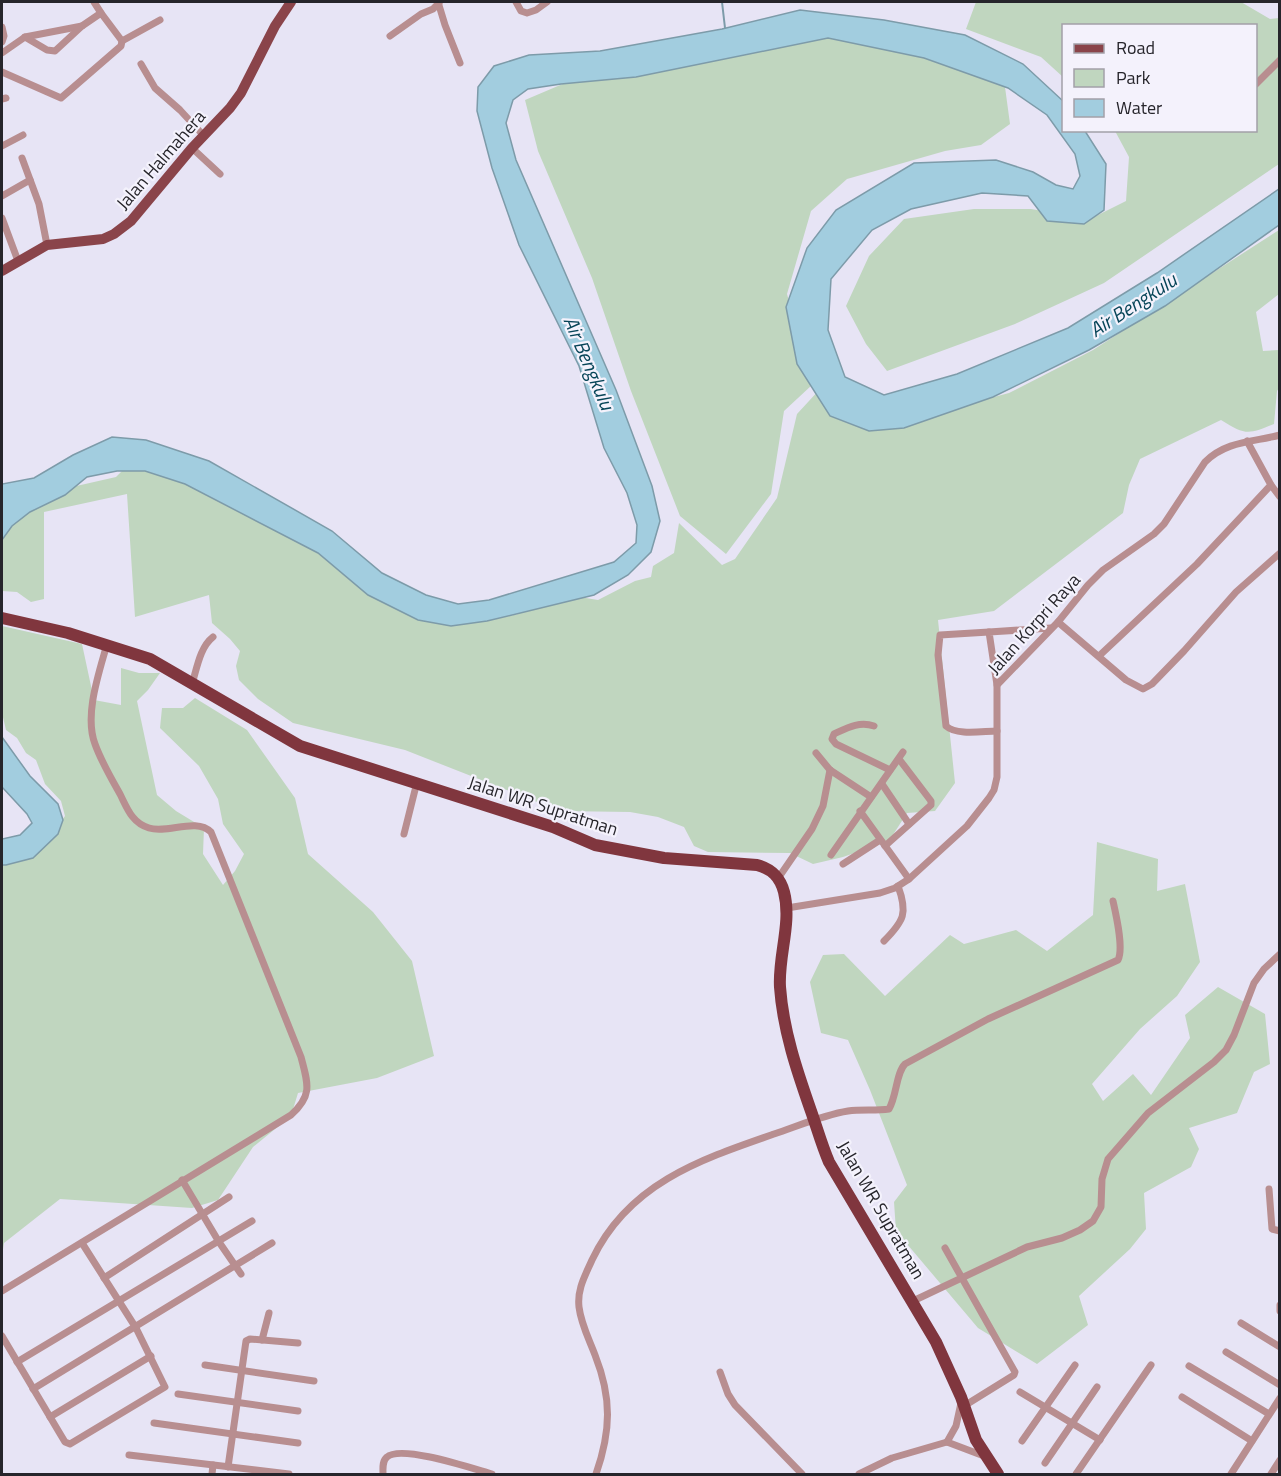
<svg xmlns="http://www.w3.org/2000/svg" width="1281" height="1476" font-family="'Titillium Web',sans-serif">
<style>
.green{fill:#c0d6bf}
.water{fill:#a2cddf;stroke:#7d9ba9;stroke-width:1.5}
.lines{fill:none;stroke-linecap:round;stroke-linejoin:round}
.stream{stroke:#7d9ba9;stroke-width:2}
.minor{stroke:#b88e90;stroke-width:7}
.primary{stroke:#8a444a;stroke-width:10}
.trunk{stroke:#80363e;stroke-width:12}
.labels{text-anchor:middle;stroke-width:4.5;stroke-linejoin:round;paint-order:stroke}
.street-label{font-size:18px;fill:#26252b;stroke:#f4f2fc}
.water-label{font-size:20px;font-style:italic;fill:#074558;stroke:#f4f2fc}
</style>
<rect width="100%" height="100%" fill="#e7e4f5"/>
<g class="green">
<polygon points="976,2 1241,2 1270,19 1279,18 1279,164 1104,283 1015,324 887,371 866,344 846,306 869,256 904,219 974,209 1031,209 1090,219 1126,201 1129,157 1115,131 1256,130 1256,26 1064,26 1063,77 1041,57 966,29"/>
<polygon points="805,34 900,48 977,71 1005,87 1010,124 981,145 945,151 847,179 811,211 787,294 812,385 784,411 771,494 726,554 680,516 631,391 592,278 538,151 525,100 572,80"/>
<path d="M 1279,230 L 1279,294 L 1256,312 L 1263,351 L 1279,350 L 1279,388 L 1277,391 L 1274,424 C 1248,435 1245,435 1221,420 L 1140,459 L 1129,485 L 1123,513 L 994,611 L 938,620 L 955,783 L 935,811 L 907,813 L 889,841 L 843,857 L 813,864 L 790,853 L 708,852 L 694,846 L 684,827 L 658,817 L 630,812 L 560,811 L 405,750 L 293,723 L 258,699 L 239,680 L 236,666 L 240,651 L 230,639 L 212,623 L 209,595 L 135,617 L 127,494 L 44,512 L 44,599 L 31,602 L 17,592 L 2,591 L 2,540 L 9,519 L 72,487 L 116,477 L 133,460 L 163,469 L 465,621 L 487,621 L 518,614 L 555,593 L 598,600 L 635,581 L 651,577 L 653,566 L 674,553 L 679,523 L 722,565 L 735,559 L 777,498 L 797,414 L 820,389 L 900,422 L 1009,393 L 1093,350 Z"/>
<polygon points="2,626 82,644 94,700 121,705 121,668 139,673 160,673 148,690 137,701 157,795 176,811 204,828 203,854 223,885 235,871 244,854 223,824 218,799 199,766 160,728 162,708 183,708 195,698 247,730 295,798 308,854 373,912 412,961 434,1056 377,1078 298,1093 291,1116 253,1147 218,1200 192,1208 60,1199 4,1243 2,1256 2,861 53,833 65,816 61,801 45,784 36,760 26,753 17,738 6,730 2,713"/>
<polygon points="1097,842 1158,859 1157,891 1185,884 1200,962 1177,996 1140,1029 1092,1084 1103,1101 1133,1074 1151,1095 1190,1038 1185,1015 1218,987 1265,1014 1270,1064 1254,1072 1237,1113 1189,1128 1199,1149 1191,1167 1144,1193 1146,1229 1130,1249 1079,1296 1088,1325 1037,1364 978,1328 896,1231 894,1202 907,1185 870,1090 848,1040 821,1033 810,982 823,955 844,954 885,996 950,935 964,944 1016,930 1047,951 1093,915"/>
</g>
<g class="water">
<polygon points="800,10 884,20 965,35 1023,64 1063,101 1064,130 1085,131 1106,164 1104,210 1084,224 1047,221 1028,196 982,193 911,209 872,230 831,279 828,330 845,377 884,395 957,374 1068,328 1157,273 1279,189 1279,225 1165,306 1089,350 993,397 904,428 869,431 830,416 797,364 786,307 807,248 836,210 914,163 996,160 1033,172 1056,185 1073,189 1080,176 1075,154 1047,115 1008,88 924,58 828,38 636,77 561,84 528,89 513,100 506,123 516,160 616,390 652,486 660,521 651,552 628,575 594,595 487,621 451,626 418,620 368,595 318,553 185,484 145,471 117,471 87,477 65,495 30,512 12,526 2,540 2,484 34,478 73,455 112,437 146,440 209,461 332,531 382,573 426,595 458,604 489,600 614,562 636,543 637,525 627,493 604,448 579,366 519,245 492,168 477,111 478,87 494,66 529,55 600,51 722,29"/>
<polygon points="2,737 30,776 58,804 63,820 58,834 33,858 6,865 2,865 2,839 20,835 32,823 27,814 2,787"/>
</g>
<g class="lines">
<polyline class="stream" points="722,2 725,28"/>
<g class="minor">
<polyline points="94,2 101,13"/>
<polyline points="438,2 445,25 460,63"/>
<polyline points="516,2 521,11 527,13 536,10 547,2"/>
<polyline points="2,27 4,36 2,42"/>
<polyline points="390,36 421,14 433,9 439,3"/>
<polyline points="25,37 82,26"/>
<polyline points="122,41 160,20"/>
<polyline points="2,53 25,37 47,50 55,51 82,26 101,13 122,41 121,46 61,98 2,72"/>
<polyline points="141,64 155,88 180,110 204,136"/>
<polyline points="1256,84 1280,60"/>
<polyline points="2,99 6,98"/>
<polyline points="2,146 23,135"/>
<polyline points="192,148 220,174"/>
<polyline points="22,158 39,204 47,245"/>
<polyline points="2,196 30,180"/>
<polyline points="2,218 18,261"/>
<polyline points="1271,485 1280,497"/>
<polyline points="1058,622 1126,680 1143,689 1152,684 1184,651 1236,592 1280,553"/>
<path d="M 989,632 L 940,635 L 938,655 L 946,726 C 957,736 983,731 997,731"/>
<polyline points="1099,656 1197,564 1271,485 1247,441"/>
<path d="M 192,684 C 197,668 200,647 213,637"/>
<polyline points="997,685 989,632 1051,628"/>
<path d="M 874,726 C 859,721 847,728 834,734 L 832,739 L 836,744 L 890,770"/>
<polyline points="816,753 830,770 871,797"/>
<polyline points="882,784 909,824"/>
<polyline points="860,811 909,879"/>
<polyline points="404,834 417,782"/>
<polyline points="885,846 931,805 931,801 899,759"/>
<polyline points="831,855 903,752"/>
<polyline points="843,864 880,840"/>
<polyline points="779,877 812,829 823,806 830,770"/>
<path d="M 787,908 L 880,893 L 895,888 L 909,879 L 967,826 L 989,798 L 994,790 L 997,777 L 997,685 L 1058,622 L 1088,585 L 1103,570 L 1154,534 L 1164,524 L 1205,462 C 1226,441 1253,442 1280,435"/>
<path d="M 884,941 C 904,921 908,913 898,886"/>
<polyline points="182,1180 219,1242 241,1274"/>
<polyline points="1269,1189 1272,1229 1280,1231"/>
<polyline points="945,1248 1015,1372 1014,1375 964,1406"/>
<polyline points="104,1278 229,1197"/>
<path d="M 2,1291 L 291,1115 C 313,1095 308,1084 301,1057 L 211,832 C 196,817 168,834 149,828 C 132,823 127,808 120,794 C 111,778 101,761 95,744 C 84,715 99,673 107,644"/>
<polyline points="913,1301 1027,1247 1062,1238 1080,1230 1093,1221 1101,1207 1102,1179 1108,1159 1148,1113 1214,1062 1226,1050 1234,1035 1254,983 1264,969 1280,954"/>
<polyline points="1280,1305 1280,1311"/>
<polyline points="1241,1323 1280,1347"/>
<polyline points="2,1336 59,1432 65,1442 70,1444 165,1387 136,1328 82,1243"/>
<polyline points="262,1340 269,1313"/>
<polyline points="1226,1352 1280,1385"/>
<polyline points="17,1362 252,1221"/>
<polyline points="205,1365 314,1381"/>
<polyline points="1189,1366 1269,1414"/>
<polyline points="720,1372 728,1394 735,1405 802,1474"/>
<polyline points="33,1389 272,1243"/>
<polyline points="1020,1392 1100,1440"/>
<polyline points="178,1394 298,1411"/>
<polyline points="1182,1397 1252,1441"/>
<polyline points="50,1417 151,1356"/>
<polyline points="154,1423 298,1443"/>
<polyline points="1022,1441 1075,1365"/>
<polyline points="947,1442 956,1426 961,1403"/>
<polyline points="129,1455 289,1474"/>
<polyline points="1045,1463 1097,1387"/>
<polyline points="228,1467 246,1341 250,1339 298,1343"/>
<polyline points="212,1474 213,1465"/>
<path d="M 383,1474 C 383,1468 382,1461 387,1457 C 401,1444 474,1469 492,1474"/>
<path d="M 596,1474 C 611,1431 612,1398 595,1355 C 589,1339 581,1324 579,1307 C 577,1289 585,1276 592,1260 C 628,1184 699,1160 774,1134 C 798,1126 823,1115 848,1111 C 861,1109 876,1111 889,1109 C 897,1095 896,1073 905,1064 L 988,1019 L 1118,960 C 1124,948 1116,915 1113,901"/>
<polyline points="859,1474 892,1458 947,1442 984,1456"/>
<polyline points="1076,1474 1151,1365"/>
<polyline points="1231,1474 1280,1398"/>
<polyline points="1271,1474 1280,1460"/>
</g>
<polyline class="primary" points="2,271 47,245 103,239 114,234 131,221 192,148 230,108 241,93 275,26 291,2"/>
<path class="trunk" d="M 2,618 L 68,633 L 150,659 L 300,746 L 553,827 L 595,845 L 664,858 L 757,865 C 772,869 780,877 784,892 C 792,923 778,956 780,987 C 783,1030 797,1071 811,1111 C 817,1128 822,1146 829,1162 L 936,1342 L 961,1397 L 976,1440 L 998,1474"/>
</g>
<g class="labels">
<g class="street-label">
<text transform="translate(161 160) rotate(-49)" y="6">Jalan Halmahera</text>
<text transform="translate(1034 624) rotate(-48)" y="6">Jalan Korpri Raya</text>
<text transform="translate(543 806) rotate(18)" y="6">Jalan WR Supratman</text>
<text transform="translate(881 1210) rotate(60)" y="6">Jalan WR Supratman</text>
</g>
<g class="water-label">
<text transform="translate(1133 305) rotate(-33)" y="7">Air Bengkulu</text>
<text transform="translate(589 363) rotate(67)" y="7">Air Bengkulu</text>
</g>
</g>
<rect width="1281" height="1476" fill="none" stroke="#26252b" stroke-width="6"/>
<rect x="1062" y="24" width="195" height="108" fill="#f4f2fc" stroke="#a2a0a8" stroke-width="1.5"/>
<rect x="1074" y="44" width="30" height="9" fill="#8a444a" stroke="#a2a0a8" stroke-width="1.5"/>
<text x="1116" y="54" font-size="18" fill="#26252b">Road</text>
<rect x="1074" y="69" width="30" height="18" fill="#c0d6bf" stroke="#a2a0a8" stroke-width="1.5"/>
<text x="1116" y="84" font-size="18" fill="#26252b">Park</text>
<rect x="1074" y="99" width="30" height="18" fill="#a2cddf" stroke="#a2a0a8" stroke-width="1.5"/>
<text x="1116" y="114" font-size="18" fill="#26252b">Water</text>
</svg>
